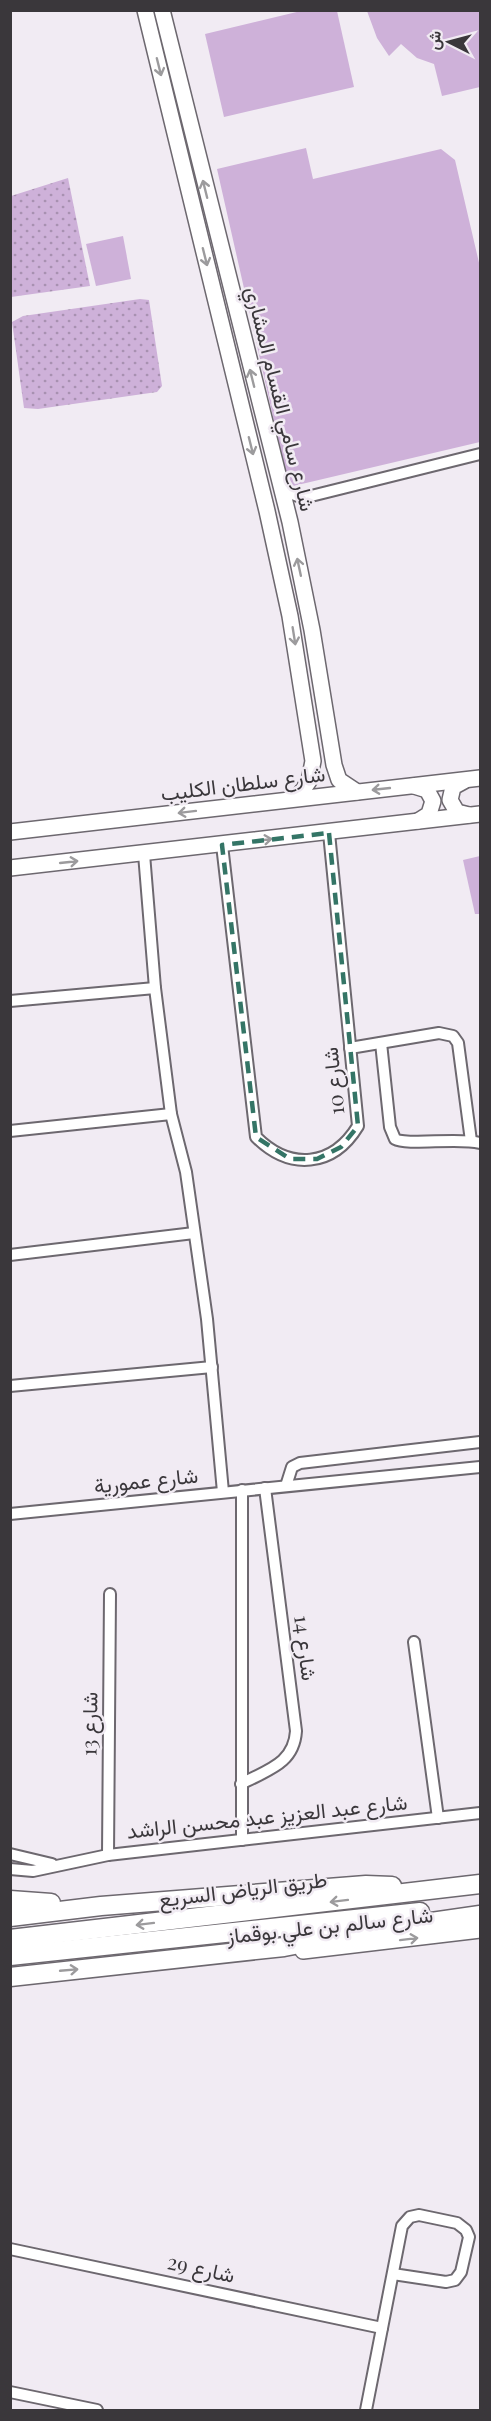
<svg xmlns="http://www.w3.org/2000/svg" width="491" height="2421" font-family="'Playfair Display',Vazirmatn,serif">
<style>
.grass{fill:url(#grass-dots)}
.park{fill:#ceb1d9}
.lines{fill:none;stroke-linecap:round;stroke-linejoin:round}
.street-casing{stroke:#6d686f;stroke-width:14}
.secondary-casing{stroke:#6d686f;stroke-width:18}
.highway-casing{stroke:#6d686f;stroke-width:21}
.street{stroke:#fff;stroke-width:10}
.secondary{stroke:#fff;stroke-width:15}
.highway{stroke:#fff;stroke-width:18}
.oneway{stroke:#9c9b9d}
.marked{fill:none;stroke:#347566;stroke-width:4.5;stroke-dasharray:12 8;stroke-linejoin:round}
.labels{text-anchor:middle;stroke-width:5;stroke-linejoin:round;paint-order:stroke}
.street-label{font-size:21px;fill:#3a373b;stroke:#f1ebf3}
</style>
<defs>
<pattern id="grass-dots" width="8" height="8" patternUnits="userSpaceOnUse" patternTransform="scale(1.5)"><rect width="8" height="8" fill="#ceb1d9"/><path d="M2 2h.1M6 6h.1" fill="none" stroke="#a891b1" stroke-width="1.8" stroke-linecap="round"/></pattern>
</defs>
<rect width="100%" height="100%" fill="#f1ebf3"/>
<g class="grass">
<polygon points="68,178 90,286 11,297 11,196"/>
<polygon points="140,299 149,300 162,386 157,392 38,409 24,408 12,322 23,316"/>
</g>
<g class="park">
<polygon points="305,10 337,11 354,87 224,117 205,34"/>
<polygon points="367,11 480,11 480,87 442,96 434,64 417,58 401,44 389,56 377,38"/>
<polygon points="306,148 313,179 441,149 455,160 480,267 480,442 289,487 217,169"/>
<polygon points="123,236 131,279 96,286 86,244"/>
<polygon points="480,856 480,914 475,914 463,860"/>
</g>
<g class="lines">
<defs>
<g id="street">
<polyline points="280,484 290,493 303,498 480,454"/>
<path d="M 222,845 L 256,1137 C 290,1171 333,1167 358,1126 L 329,833"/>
<polyline points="144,854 155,988 171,1114 186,1172 207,1319 223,1492"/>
<polyline points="10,1001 155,988"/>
<path d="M 381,1043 L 390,1127 L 395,1139 C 407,1146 458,1137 480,1143"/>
<polyline points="350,1048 439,1033 453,1036 458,1043 471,1141"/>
<polyline points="10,1131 171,1114"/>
<polyline points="10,1255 194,1233"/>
<polyline points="10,1386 212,1367"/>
<polyline points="286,1486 292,1467 300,1463 480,1442"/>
<polyline points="10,1514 480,1467"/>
<polyline points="414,1642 438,1818"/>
<path d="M 241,1784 C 267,1770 294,1764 296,1731 L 265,1488"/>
<polyline points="242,1840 242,1490"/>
<polyline points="10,1854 52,1864"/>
<polyline points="108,1855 110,1594"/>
<polyline points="10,1869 33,1871 108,1855 480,1813"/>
<polyline points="10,2249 382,2328"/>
<polyline points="10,2392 97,2410"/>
<polyline points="366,2410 402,2226 410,2217 419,2215 457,2223 466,2230 469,2237 461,2272 455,2280 446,2282 393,2274"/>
</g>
<g id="secondary">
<polyline points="145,10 267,511 290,616 313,761 309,781 298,797"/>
<polyline points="162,10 290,522 312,630 334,765 339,780 357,792"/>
<polyline points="464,781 453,787 450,800 457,812 469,815"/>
<polyline points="414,786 427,790 433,801 429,814 418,821"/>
<polyline points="10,832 480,778"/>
<polyline points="10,868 480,814"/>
<polyline points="303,1951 480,1930"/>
</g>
<g id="highway">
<polyline points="10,1900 51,1903"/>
<polyline points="10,1917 101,1906 366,1885 392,1886"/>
<polyline points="10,1939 480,1884"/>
<polyline points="10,1956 420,1912"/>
<polyline points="10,1977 284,1947 362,1932 480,1915"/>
</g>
</defs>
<use href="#street" class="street-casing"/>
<use href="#secondary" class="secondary-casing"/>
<use href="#highway" class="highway-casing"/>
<use href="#street" class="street"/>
<use href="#secondary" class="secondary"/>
<use href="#highway" class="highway"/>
</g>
<defs><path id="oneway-shaft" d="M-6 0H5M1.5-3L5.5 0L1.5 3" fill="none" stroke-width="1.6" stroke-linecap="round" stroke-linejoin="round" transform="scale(1.5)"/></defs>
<g class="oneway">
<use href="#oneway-shaft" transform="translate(159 67) rotate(76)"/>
<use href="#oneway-shaft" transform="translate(205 189) rotate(-104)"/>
<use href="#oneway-shaft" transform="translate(205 257) rotate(76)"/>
<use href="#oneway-shaft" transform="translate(252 378) rotate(-104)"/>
<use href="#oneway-shaft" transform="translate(251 446) rotate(76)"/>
<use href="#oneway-shaft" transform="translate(299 567) rotate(-102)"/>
<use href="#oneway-shaft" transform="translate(294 636) rotate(81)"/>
<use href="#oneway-shaft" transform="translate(381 789) rotate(174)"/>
<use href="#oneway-shaft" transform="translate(187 812) rotate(173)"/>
<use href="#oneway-shaft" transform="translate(263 840) rotate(-7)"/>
<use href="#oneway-shaft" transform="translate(69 862) rotate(-6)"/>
<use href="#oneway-shaft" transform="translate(339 1901) rotate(173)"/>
<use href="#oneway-shaft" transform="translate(145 1924) rotate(173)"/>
<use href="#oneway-shaft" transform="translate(409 1939) rotate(-7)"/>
<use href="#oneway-shaft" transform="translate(69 1970) rotate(-5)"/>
</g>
<path class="marked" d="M 329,833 L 358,1126 L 341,1147 L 317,1159 L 290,1159 L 256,1137 L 222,845 Z"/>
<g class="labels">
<g class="street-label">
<text transform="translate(280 399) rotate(76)" y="7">شارع سامي القسام المشاري</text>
<text transform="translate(243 784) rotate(-7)" y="7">شارع سلطان الكليب</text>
<text transform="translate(334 1081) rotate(-96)" y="7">شارع 10</text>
<text transform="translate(146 1481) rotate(-6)" y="7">شارع عمورية</text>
<text transform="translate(305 1648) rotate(83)" y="7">شارع 14</text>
<text transform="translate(90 1724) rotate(-89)" y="7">شارع 13</text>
<text transform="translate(267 1817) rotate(-6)" y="7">شارع عبد العزيز عبد محسن الراشد</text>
<text transform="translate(243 1890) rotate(-7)" y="7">طريق الرياض السريع</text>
<text transform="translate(330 1926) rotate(-6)" y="7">شارع سالم بن علي بوقماز</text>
<text transform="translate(201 2269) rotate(12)" y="7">شارع 29</text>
</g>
</g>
<rect width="491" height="2421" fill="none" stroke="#3a373b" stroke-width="24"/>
<g transform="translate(449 42) rotate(276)" stroke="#f1ebf3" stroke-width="4.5" paint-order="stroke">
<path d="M0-4.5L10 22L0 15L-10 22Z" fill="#3a373b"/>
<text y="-9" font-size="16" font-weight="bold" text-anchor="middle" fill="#3a373b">ش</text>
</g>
</svg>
